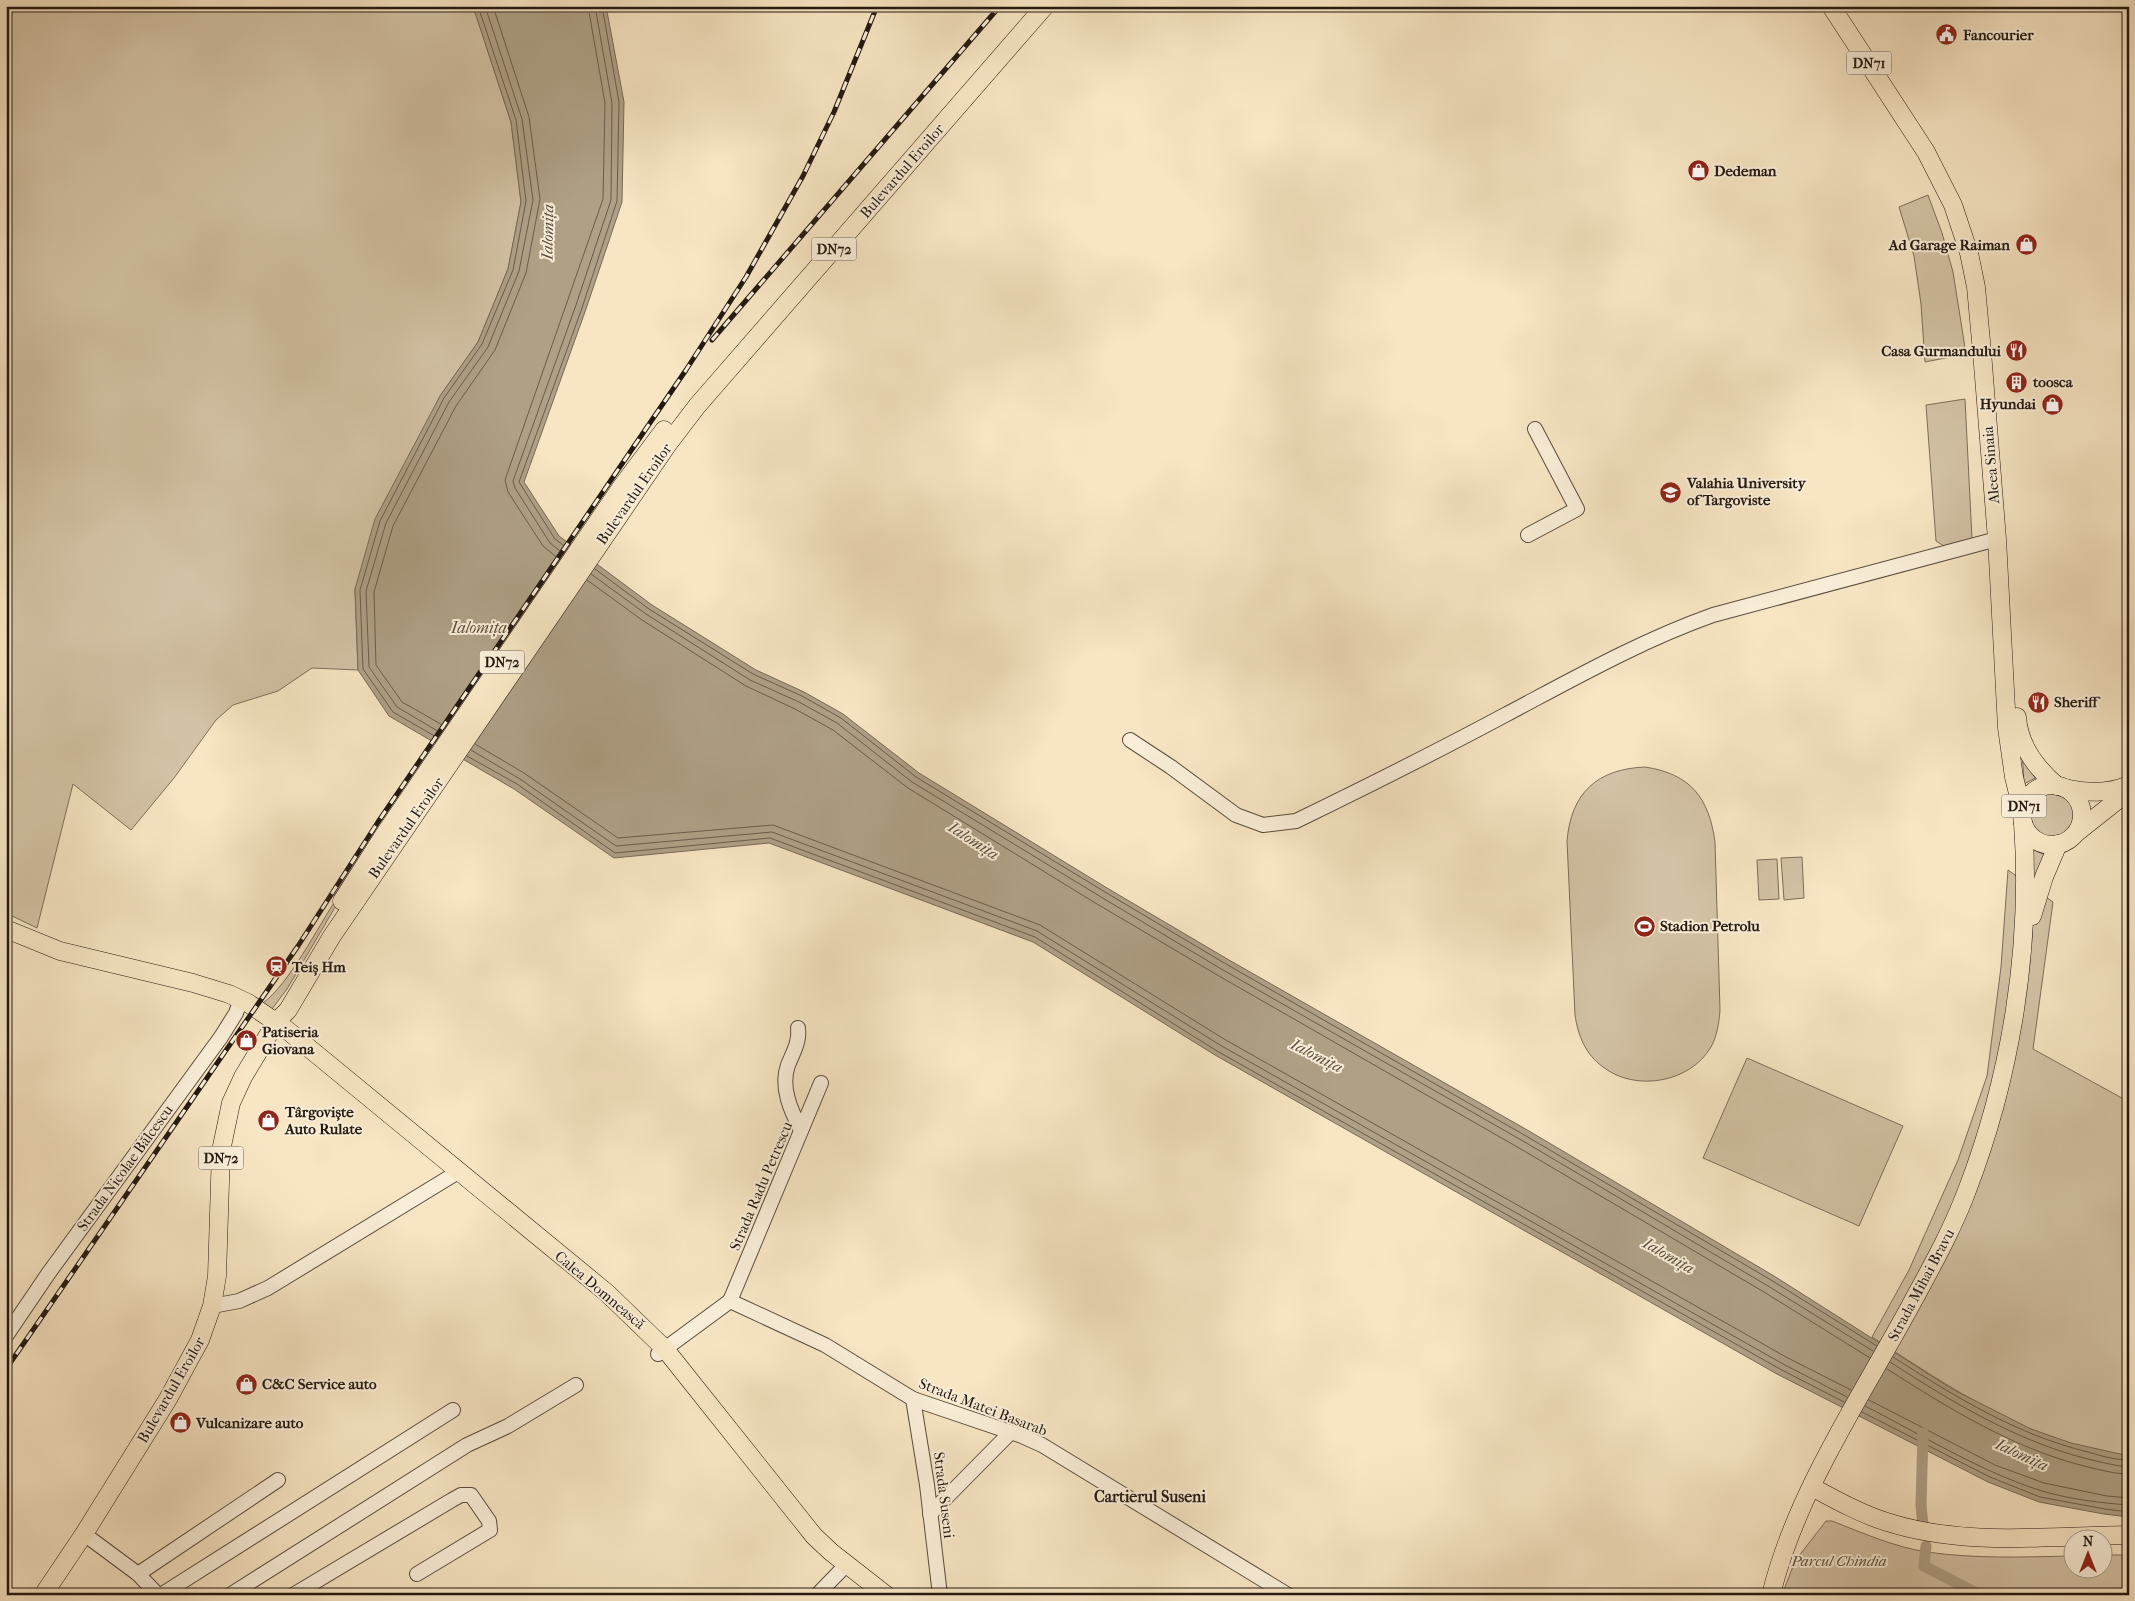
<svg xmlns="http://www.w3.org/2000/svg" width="2135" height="1601" font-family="'IM FELL French Canon',serif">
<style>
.green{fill:#d3c2a5;stroke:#7c6e5a}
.water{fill:#afa086;stroke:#776a57}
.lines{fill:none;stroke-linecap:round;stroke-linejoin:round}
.shore{stroke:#6a5c4b;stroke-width:1}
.canal{stroke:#afa086;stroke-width:11}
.minor-casing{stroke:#594c3d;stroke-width:16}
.major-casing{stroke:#241910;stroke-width:19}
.minor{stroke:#faeed8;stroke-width:14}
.major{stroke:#f7e5c3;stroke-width:18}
.rail-casing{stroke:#241910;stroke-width:5}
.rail{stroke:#faeed8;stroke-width:3;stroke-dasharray:9;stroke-linecap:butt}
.labels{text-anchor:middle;stroke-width:4;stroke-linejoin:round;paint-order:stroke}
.shield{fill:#faeed8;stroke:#64594c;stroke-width:1}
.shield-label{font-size:14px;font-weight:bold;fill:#241910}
.poi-label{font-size:15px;font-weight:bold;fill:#241910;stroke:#faeed8;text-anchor:start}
.street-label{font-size:15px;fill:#241910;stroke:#faeed8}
.park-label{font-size:15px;font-style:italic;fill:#594c3d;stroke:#faeed8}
.water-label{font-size:16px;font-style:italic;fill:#5c4f3f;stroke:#faeed8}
.neighbourhood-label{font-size:16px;font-weight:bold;fill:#241910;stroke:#faeed8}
</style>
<rect width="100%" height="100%" fill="#f7e5c3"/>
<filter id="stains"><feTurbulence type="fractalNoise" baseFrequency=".004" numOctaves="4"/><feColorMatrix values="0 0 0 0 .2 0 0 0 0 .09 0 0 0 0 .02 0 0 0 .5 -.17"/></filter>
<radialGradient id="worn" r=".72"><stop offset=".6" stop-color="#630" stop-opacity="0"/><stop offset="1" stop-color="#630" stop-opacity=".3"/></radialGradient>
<g class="green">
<polygon points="6,6 473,6 511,122 521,202 508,269 478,342 440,396 355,589 358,670 312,668 278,691 233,705 216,720 174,778 131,830 73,784 37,928 6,913"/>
<polygon points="1928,195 1942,233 1953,272 1966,354 1925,362 1921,304 1914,256 1899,207"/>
<polygon points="1965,399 1972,539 1944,546 1936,541 1926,405"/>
<polygon points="2022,749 2039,776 2024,784"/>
<path d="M 1645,767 C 1691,774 1709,798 1715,842 L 1720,1010 C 1719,1023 1717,1036 1711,1047 C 1690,1083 1635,1092 1603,1067 C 1585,1054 1578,1035 1575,1015 L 1567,841 C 1571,793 1597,769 1645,767 Z"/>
<circle cx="2052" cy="815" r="22"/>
<path d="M 376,831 L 378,834 L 287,989 L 272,1009 L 263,1003 C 289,984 318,927 337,898 L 334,896 Z"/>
<path d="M 2030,848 L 2045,855 L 2036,890 L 2053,902 L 2033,1049 L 2129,1102 L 2129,1456 C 2034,1446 1950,1387 1872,1337 L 1909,1270 L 1958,1160 L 1987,1076 L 2001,967 L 2008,870 L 2029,885 Z"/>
<polygon points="1802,857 1804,898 1784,900 1781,858"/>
<polygon points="1777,859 1779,899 1759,900 1757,860"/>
<polygon points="1747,1058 1903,1126 1859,1226 1703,1158"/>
<path d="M 1826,1521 L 1832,1521 C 1863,1533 1894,1547 1927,1552 C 1976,1559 2024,1557 2072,1556 L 2072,1568 L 2102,1568 L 2103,1555 L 2129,1555 L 2129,1585 L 2126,1595 L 1782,1595 L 1795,1561 Z"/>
</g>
<polygon class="water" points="473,6 606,6 624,102 622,202 586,309 524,482 559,536 652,605 756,670 804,692 843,714 919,773 1107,888 1229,960 1529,1131 1774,1276 1952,1389 2031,1429 2071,1443 2129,1456 2129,1517 2104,1514 2039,1502 1988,1482 1777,1374 1215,1055 1033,942 769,843 614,858 514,789 389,716 358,670 355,589 375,519 440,396 478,342 508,269 521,202 511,122"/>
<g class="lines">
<g class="shore">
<polyline points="567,548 555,539 519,482 582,308 617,201 619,102 602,6"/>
<polyline points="564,554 550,543 515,488 513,481 576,305 611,200 612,103 595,6"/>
<polyline points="560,560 543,546 508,492 505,480 603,199 605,103 588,6"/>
<polyline points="595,569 649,609 753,674 802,696 841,718 916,777 1105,892 1226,964 1526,1136 1771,1280 1877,1346"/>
<polyline points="591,574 646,614 750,680 799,702 837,723 912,782 1101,897 1223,970 1523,1141 1768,1286 1873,1351"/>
<polyline points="587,580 642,620 746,686 795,709 833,730 908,788 1097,904 1219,976 1519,1148 1764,1292 1870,1358"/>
<polyline points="446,727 402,702 376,665 374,592 393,526 456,406 495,350 526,273 540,199 529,117 493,6"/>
<polyline points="441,733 397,707 369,667 366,591 386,523 449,402 488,347 519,271 533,200 522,119 485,6"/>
<polyline points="438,738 393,712 363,669 360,590 380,521 444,398 482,344 513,270 526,201 516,120 478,6"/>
<polyline points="475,744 524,773 618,838 773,825 1040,925 1224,1039 1786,1357 1851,1390"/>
<polyline points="471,750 520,779 616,846 772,832 1037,931 1220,1045 1783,1364 1847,1397"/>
<polyline points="467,756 517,784 615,853 770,838 1035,937 1217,1051 1780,1369 1844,1402"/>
<path d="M 1893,1357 C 1954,1396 2017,1435 2088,1452 C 2101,1456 2115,1460 2129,1460"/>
<path d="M 1890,1362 C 1952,1402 2016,1441 2088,1459 C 2101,1462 2115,1466 2129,1467"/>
<path d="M 1887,1369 C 1950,1409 2014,1449 2088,1467 C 2101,1470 2115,1474 2129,1474"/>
<polyline points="1869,1400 1995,1465 2044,1483 2107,1496 2129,1498"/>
<path d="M 1865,1406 C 1922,1435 1981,1472 2042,1491 C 2069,1499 2100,1503 2129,1505"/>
<polyline points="1862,1412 1990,1477 2040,1497 2105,1509 2129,1512"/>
</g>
<g class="canal">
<polyline points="1923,1433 1921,1505 1923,1526"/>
<polyline points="1926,1546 1924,1566 1980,1595"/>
</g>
<defs>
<g id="minor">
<polyline points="1528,535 1577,509 1535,429"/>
<path d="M 1130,740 L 1171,767 L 1236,815 L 1263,825 L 1296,821 C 1366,787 1436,752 1505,715 C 1573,679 1640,641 1713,615 L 1997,539"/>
<path d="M 798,1028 C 800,1041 793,1053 788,1065 C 780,1087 791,1111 801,1130"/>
<polyline points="730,1301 825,1345 913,1399 1022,1436 1042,1445 1288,1595"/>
<polyline points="730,1301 821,1083"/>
<polyline points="212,1306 239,1301 268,1288 458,1172"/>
<polyline points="6,1336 48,1274 221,1037 236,1013 241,999"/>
<polyline points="658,1354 730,1301"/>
<polyline points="913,1399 927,1485 940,1595"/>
<polyline points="930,1514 1010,1433"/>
<polyline points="84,1534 138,1574 158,1595"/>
<polyline points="138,1574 278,1480"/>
<polyline points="161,1595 453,1410"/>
<polyline points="230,1595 467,1445 508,1426 576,1385"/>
<polyline points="293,1595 452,1500 461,1495 471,1495 489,1521 490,1530 417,1574"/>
<polyline points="817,1595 847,1564"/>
</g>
<g id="major">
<polyline points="1831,6 1926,152 1953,205 1969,253 1976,287 1982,352 1997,539 2007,728 2014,777 2022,810"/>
<path d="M 2017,717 C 2019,746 2036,768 2057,786"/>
<circle cx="2052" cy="815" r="30"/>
<path d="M 2064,788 C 2087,793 2107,794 2129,785"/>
<polyline points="2076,833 2129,791"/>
<polyline points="342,901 384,835 620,489 664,430"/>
<polyline points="2032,916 2044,877 2058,844"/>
<polyline points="6,929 60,951 193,983 229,994 248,1003 287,1030 607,1293 665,1349 814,1536 831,1552 886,1595"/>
<path d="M 1812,1487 C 1836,1500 1861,1514 1887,1522 C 1965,1547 2048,1536 2129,1535"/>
<polyline points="43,1595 84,1534 168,1399 200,1340 212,1306 217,1276 221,1151 231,1103 243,1077 276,1022 288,1010 332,936 668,444 697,406 1045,6"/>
<path d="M 1771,1595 C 1796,1492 1863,1394 1913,1301 C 1932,1266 1952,1230 1966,1193 C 2011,1077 2032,947 2023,823"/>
</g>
</defs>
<use href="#minor" class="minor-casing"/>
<use href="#major" class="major-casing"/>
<use href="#minor" class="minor"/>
<use href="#major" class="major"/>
<defs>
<g id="rail">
<polyline points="712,340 1000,6"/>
<polyline points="6,1369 298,946 378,822 686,370 746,277 803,176 834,112 877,6"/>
</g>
</defs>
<use href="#rail" class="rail-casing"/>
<use href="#rail" class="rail"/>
</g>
<defs>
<symbol id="civic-disc" viewBox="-11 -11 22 22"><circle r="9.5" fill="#8f2418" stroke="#faeed8"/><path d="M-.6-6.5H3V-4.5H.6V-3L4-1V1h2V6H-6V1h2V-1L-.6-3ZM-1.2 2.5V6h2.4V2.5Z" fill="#fff"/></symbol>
<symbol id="shop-disc" viewBox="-11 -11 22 22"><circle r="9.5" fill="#8f2418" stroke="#faeed8"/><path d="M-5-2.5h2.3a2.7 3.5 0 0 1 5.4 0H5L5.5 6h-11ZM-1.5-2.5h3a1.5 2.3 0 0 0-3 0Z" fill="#fff"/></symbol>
<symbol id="restaurant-disc" viewBox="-11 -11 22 22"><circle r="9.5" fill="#8f2418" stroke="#faeed8"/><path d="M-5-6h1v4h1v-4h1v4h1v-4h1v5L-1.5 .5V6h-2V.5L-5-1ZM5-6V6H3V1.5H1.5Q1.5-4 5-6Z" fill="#fff"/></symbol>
<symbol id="building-disc" viewBox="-11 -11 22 22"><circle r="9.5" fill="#8f2418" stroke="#faeed8"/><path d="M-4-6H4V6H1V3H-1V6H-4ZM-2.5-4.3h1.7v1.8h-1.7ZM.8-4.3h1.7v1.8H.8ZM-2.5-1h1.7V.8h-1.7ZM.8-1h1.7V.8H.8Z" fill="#fff"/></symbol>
<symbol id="university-disc" viewBox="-11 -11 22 22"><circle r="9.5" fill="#8f2418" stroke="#faeed8"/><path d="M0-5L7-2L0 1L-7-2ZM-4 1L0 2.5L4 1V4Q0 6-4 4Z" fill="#fff"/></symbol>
<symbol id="stadium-disc" viewBox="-11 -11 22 22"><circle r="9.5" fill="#8f2418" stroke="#faeed8"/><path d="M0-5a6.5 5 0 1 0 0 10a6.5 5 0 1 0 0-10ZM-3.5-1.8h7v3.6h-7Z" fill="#fff"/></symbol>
<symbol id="station-disc" viewBox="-11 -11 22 22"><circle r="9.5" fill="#8f2418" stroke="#faeed8"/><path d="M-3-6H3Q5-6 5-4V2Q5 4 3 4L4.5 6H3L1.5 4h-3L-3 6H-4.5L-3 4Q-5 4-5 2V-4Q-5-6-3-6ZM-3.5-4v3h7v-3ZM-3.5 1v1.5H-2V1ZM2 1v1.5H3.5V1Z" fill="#fff"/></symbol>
</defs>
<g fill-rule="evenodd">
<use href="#civic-disc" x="1934" y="22" width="25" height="25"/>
<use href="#shop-disc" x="1686" y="158" width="25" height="25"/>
<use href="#shop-disc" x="2014" y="232" width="25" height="25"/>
<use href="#restaurant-disc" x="2004" y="338" width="25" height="25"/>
<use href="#building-disc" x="2004" y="370" width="25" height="25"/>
<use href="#shop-disc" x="2040" y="392" width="25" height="25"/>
<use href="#university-disc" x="1658" y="480" width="25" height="25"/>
<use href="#restaurant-disc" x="2026" y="690" width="25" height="25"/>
<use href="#stadium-disc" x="1632" y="914" width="25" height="25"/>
<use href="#station-disc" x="264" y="954" width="25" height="25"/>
<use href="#shop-disc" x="234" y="1028" width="25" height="25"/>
<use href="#shop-disc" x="256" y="1108" width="25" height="25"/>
<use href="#shop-disc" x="234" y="1372" width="25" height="25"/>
<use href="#shop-disc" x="168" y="1410" width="25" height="25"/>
</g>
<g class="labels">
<g class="shield">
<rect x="1846.5" y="51.5" width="45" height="23" rx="4"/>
<rect x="811.5" y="237.5" width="45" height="23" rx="4"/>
<rect x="479.5" y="650.5" width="45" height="23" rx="4"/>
<rect x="2001.5" y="794.5" width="45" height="23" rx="4"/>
<rect x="198.5" y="1146.5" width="45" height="23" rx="4"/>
</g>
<g class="shield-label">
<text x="1869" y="68">DN71</text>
<text x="834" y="254">DN72</text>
<text x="502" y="667">DN72</text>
<text x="2024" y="811">DN71</text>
<text x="221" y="1163">DN72</text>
</g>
<g class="poi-label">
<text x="1963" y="40">Fancourier</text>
<text x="1714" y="176">Dedeman</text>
<text x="2010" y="250" text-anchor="end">Ad Garage Raiman</text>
<text x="2001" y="356" text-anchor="end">Casa Gurmandului</text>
<text x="2033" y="387">toosca</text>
<text x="2036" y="409" text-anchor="end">Hyundai</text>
<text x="1687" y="488">Valahia University<tspan x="1687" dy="17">of Targoviste</tspan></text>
<text x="2054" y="707">Sheriff</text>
<text x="1660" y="931">Stadion Petrolu</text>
<text x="292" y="972">Teiș Hm</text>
<text x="262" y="1037">Patiseria<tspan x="262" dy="17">Giovana</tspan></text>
<text x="285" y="1117">Târgoviște<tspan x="285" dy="17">Auto Rulate</tspan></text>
<text x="262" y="1389">C&amp;C Service auto</text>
<text x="196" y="1428">Vulcanizare auto</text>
</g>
<g class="street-label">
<text transform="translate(902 171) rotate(-49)" y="5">Bulevardul Eroilor</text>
<text transform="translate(1991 465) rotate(-95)" y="5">Aleea Sinaia</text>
<text transform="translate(634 494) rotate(-55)" y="5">Bulevardul Eroilor</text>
<text transform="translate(406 828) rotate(-55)" y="5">Bulevardul Eroilor</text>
<text transform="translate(125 1168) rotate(-54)" y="5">Strada Nicolae Bălcescu</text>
<text transform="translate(761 1186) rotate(-67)" y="5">Strada Radu Petrescu</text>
<text transform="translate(1921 1285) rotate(-62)" y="5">Strada Mihai Bravu</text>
<text transform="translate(600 1290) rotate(40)" y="5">Calea Domnească</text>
<text transform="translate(171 1390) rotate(-60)" y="5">Bulevardul Eroilor</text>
<text transform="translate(983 1407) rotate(21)" y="5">Strada Matei Basarab</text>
<text transform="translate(944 1495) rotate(83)" y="5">Strada Suseni</text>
</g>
<g class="park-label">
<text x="1839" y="1566">Parcul Chindia</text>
</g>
<g class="water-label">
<text transform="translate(547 232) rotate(-89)" y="6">Ialomița</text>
<text x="479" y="633">Ialomița</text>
<text transform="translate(974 840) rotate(33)" y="6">Ialomița</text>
<text transform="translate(1317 1055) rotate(27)" y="6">Ialomița</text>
<text transform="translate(1669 1255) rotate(30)" y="6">Ialomița</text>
<text transform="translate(2022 1454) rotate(25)" y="6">Ialomița</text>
</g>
<g class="neighbourhood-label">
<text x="1150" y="1502">Cartierul Suseni</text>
</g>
</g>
<rect width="2135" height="1601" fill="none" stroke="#f7e5c3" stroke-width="25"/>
<rect x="8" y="8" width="2120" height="1586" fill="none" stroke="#241910" stroke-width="2.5"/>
<rect x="12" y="12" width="2110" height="1576" fill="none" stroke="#241910"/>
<g transform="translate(2088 1554)"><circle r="24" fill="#faeed8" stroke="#a49988"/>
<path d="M0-4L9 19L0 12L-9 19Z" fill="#8f2418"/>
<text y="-8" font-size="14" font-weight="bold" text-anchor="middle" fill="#241910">N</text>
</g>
<rect width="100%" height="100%" filter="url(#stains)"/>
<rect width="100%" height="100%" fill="url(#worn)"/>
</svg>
